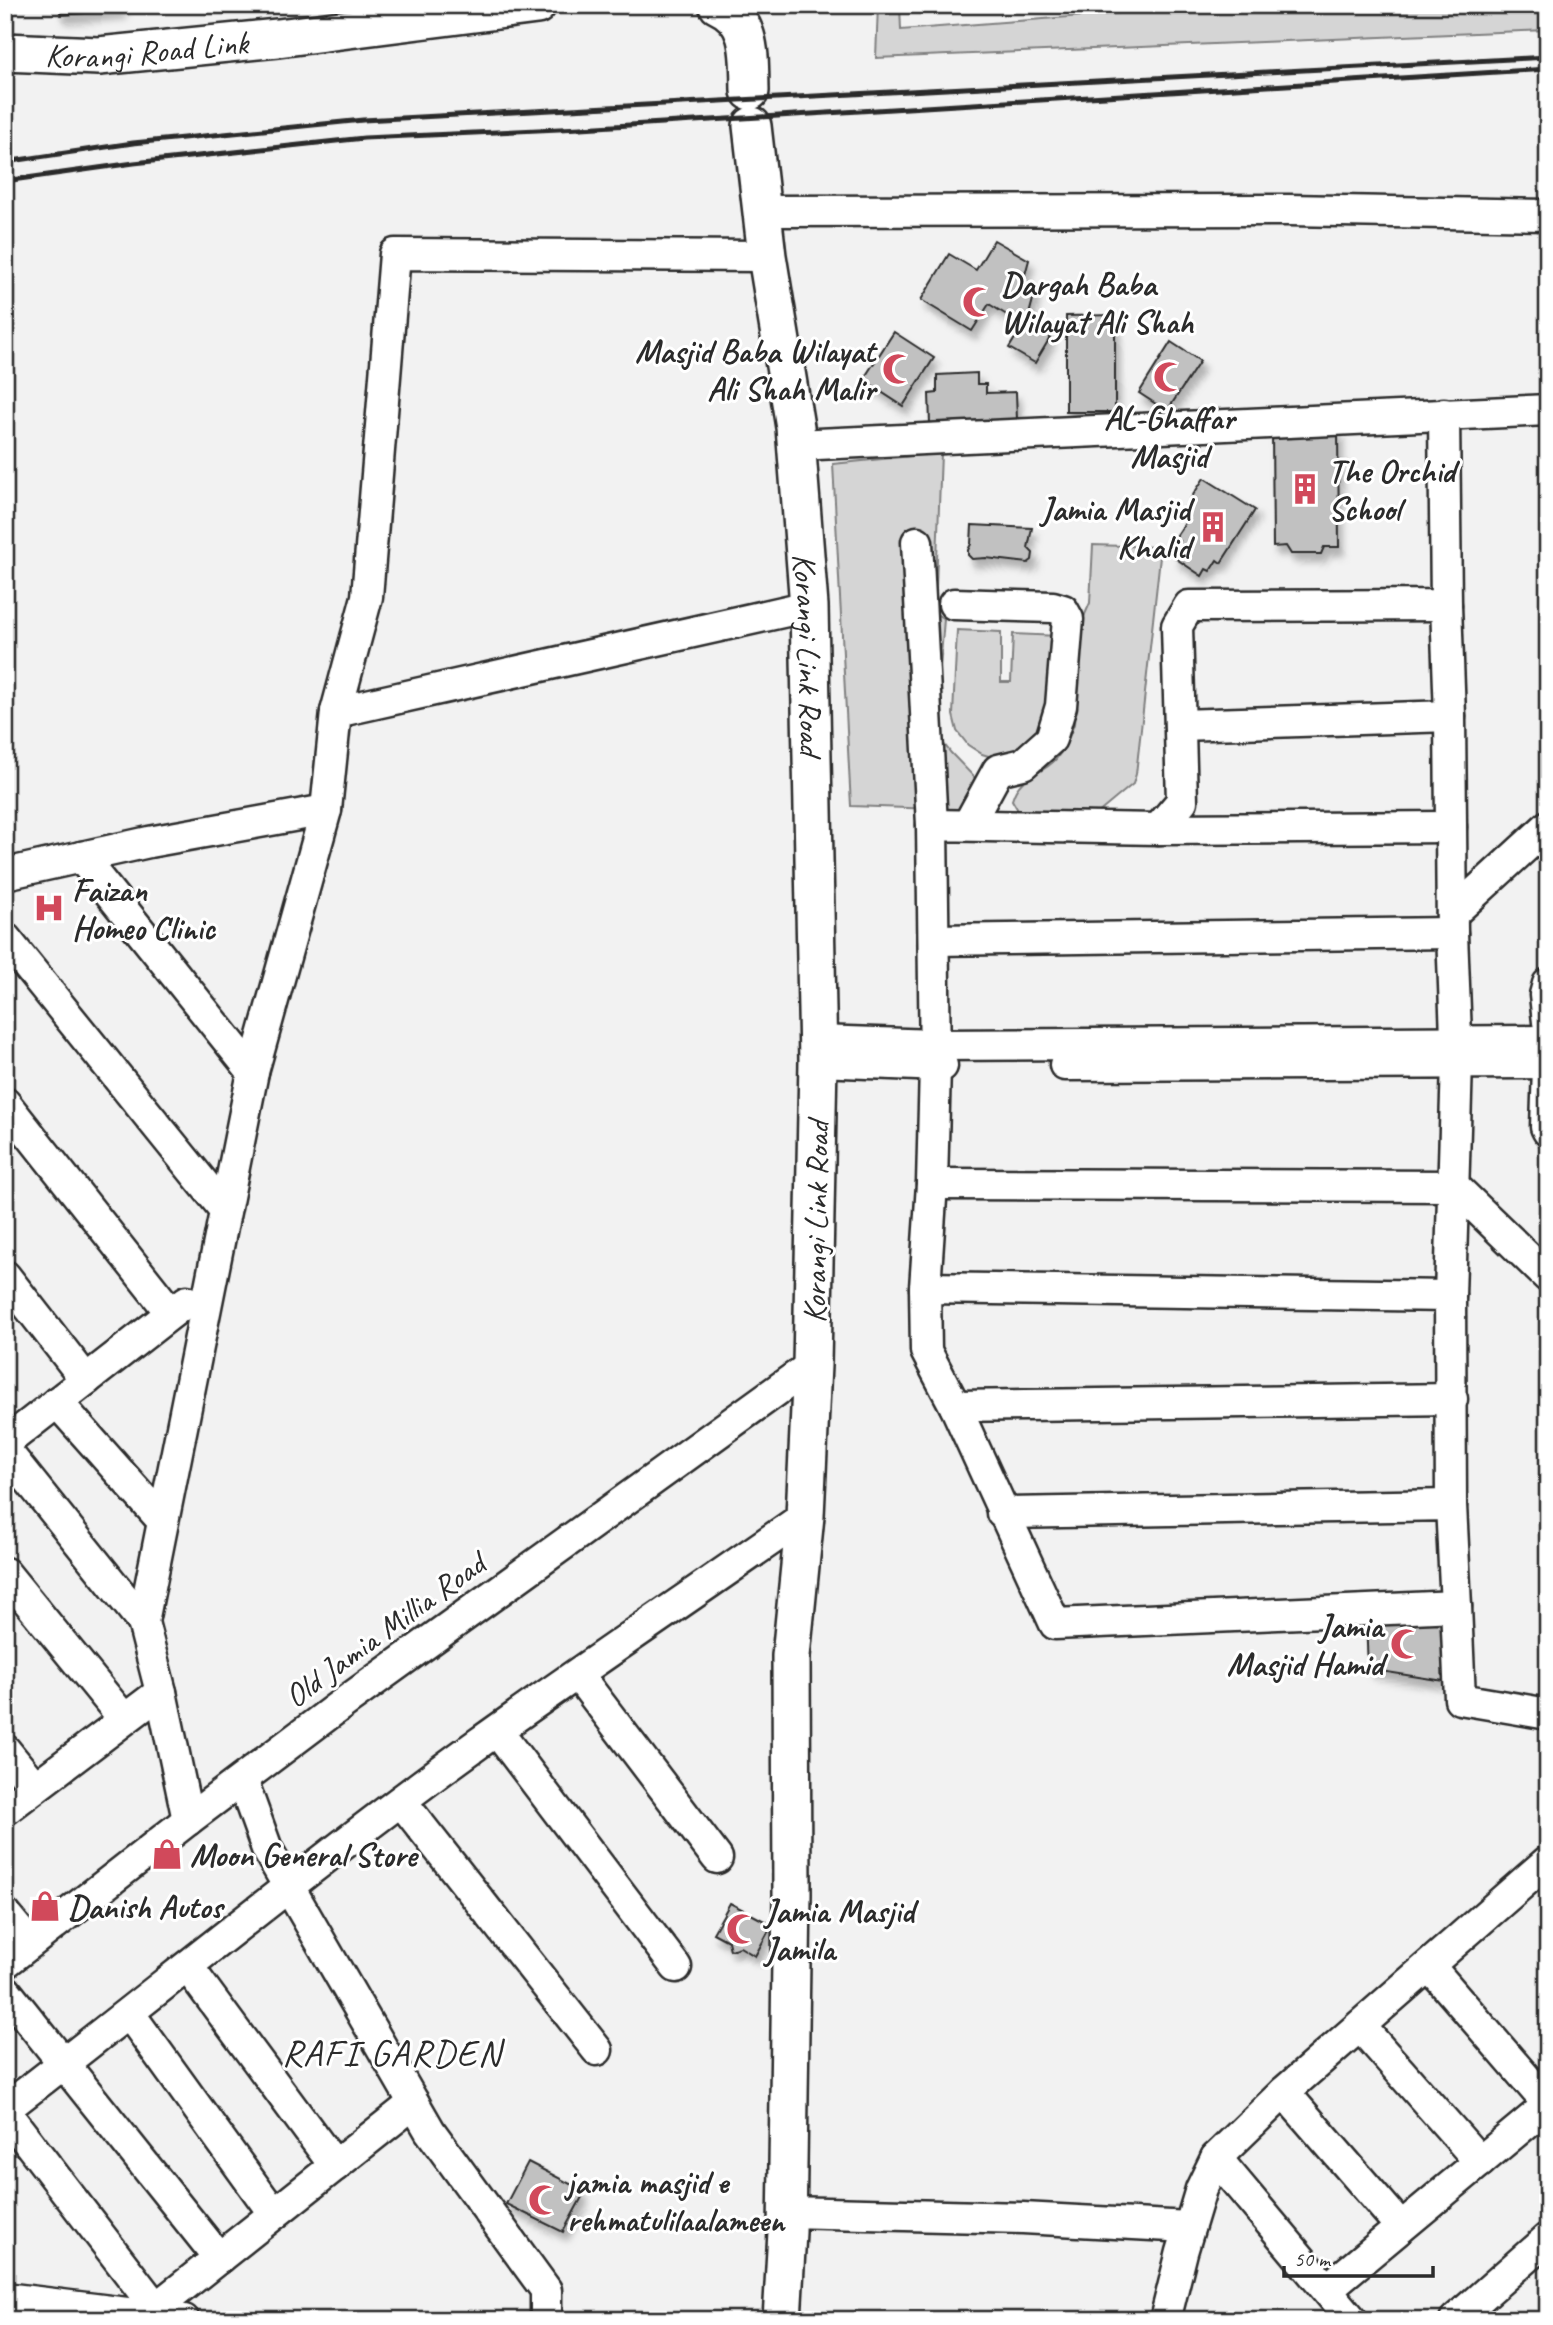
<svg xmlns="http://www.w3.org/2000/svg" width="1553" height="2325" font-family="Caveat,sans-serif">
<style>
.green{fill:#d5d5d5;stroke:#808080;stroke-width:2}
.building{fill:#c1c1c1;stroke:#2b2b2b;stroke-width:2;filter:url(#shadow)}
.lines{fill:none;stroke-linecap:round;stroke-linejoin:round}
.minor-casing{stroke:#2b2b2b;stroke-width:35}
.major-casing{stroke:#2b2b2b;stroke-width:42}
.minor{stroke:#fff;stroke-width:30}
.major{stroke:#fff;stroke-width:37}
.rail{stroke:#2b2b2b;stroke-width:5}
.labels{text-anchor:middle;stroke-width:6;stroke-linejoin:round;paint-order:stroke}
.street-label{font-size:33px;fill:#2b2b2b;stroke:#fff}
.poi-label{font-size:33px;font-weight:bold;fill:#2b2b2b;stroke:#fff;text-anchor:start}
.quarter-label{font-size:37px;letter-spacing:2px;fill:#2b2b2b;stroke:#fff}
</style>
<defs>
<filter id="shadow"><feDropShadow dx="4.5" dy="8" stdDeviation="3.5" flood-color="#0004"/></filter>
</defs>
<rect width="100%" height="100%" fill="#f2f2f2"/>
<filter id="ink" filterUnits="userSpaceOnUse"><feTurbulence type="fractalNoise" baseFrequency=".0143" numOctaves="2"/><feDisplacementMap in="SourceGraphic" scale="14" xChannelSelector="R" yChannelSelector="G"/><feConvolveMatrix kernelMatrix="1 2 1 2 8 2 1 2 1" color-interpolation-filters="sRGB"/></filter>
<g filter="url(#ink)">
<g class="green">
<polygon points="878,5 900,5 901,30 1224,5 1548,5 1548,30 876,58"/>
<polygon points="941,453 935,613 944,619 936,718 939,731 944,744 951,753 977,780 991,811 851,806 833,464"/>
<path d="M 1093,545 L 1157,547 L 1160,557 L 1136,774 L 1133,784 L 1091,819 L 1019,812 L 1012,800 C 1020,773 1040,777 1056,759 C 1064,750 1070,736 1074,724 L 1082,621 L 1090,603 Z"/>
<polygon points="957,630 1001,632 1001,682 1011,682 1013,634 1059,636 1044,739 998,759 982,754 968,745 957,731 953,715"/>
</g>
<g class="building">
<polygon points="58,5 121,5 122,10 61,15"/>
<polygon points="994,240 1029,260 1021,289 1035,292 1027,322 1051,336 1035,363 1009,348 1023,325 989,304 972,331 921,300 949,254 976,270"/>
<polygon points="1115,315 1115,412 1066,412 1066,316"/>
<polygon points="894,332 934,358 903,406 863,380"/>
<polygon points="1171,342 1200,361 1167,411 1139,393"/>
<polygon points="977,373 977,384 986,384 986,393 1016,392 1017,420 930,424 929,394 937,393 937,375"/>
<polygon points="1338,430 1339,547 1324,547 1321,554 1291,554 1286,546 1273,547 1272,431"/>
<polygon points="1204,478 1255,510 1221,563 1217,560 1210,571 1206,569 1202,576 1175,558 1178,553 1174,550 1180,541 1175,538 1189,517 1182,512"/>
<polygon points="972,525 1032,528 1028,548 1033,553 1032,560 1028,563 986,558 972,559 968,555 968,550 971,544"/>
<polygon points="1446,1617 1444,1681 1368,1669 1366,1619"/>
<polygon points="730,1903 772,1925 755,1956 740,1947 730,1950 728,1941 713,1933"/>
<polygon points="528,2162 582,2190 582,2197 563,2232 506,2204"/>
</g>
<g class="lines">
<defs>
<g id="minor">
<polyline points="763,211 1289,210 1548,215"/>
<polyline points="1444,414 1446,605 1189,606 1177,626 1182,801 1158,829 932,825 935,1066 932,1184 925,1288 926,1351 955,1406 1055,1624 1456,1606 1460,1699 1548,1714"/>
<polyline points="796,445 1548,410"/>
<polyline points="917,542 932,825"/>
<polyline points="954,604 1053,607 1063,610 1068,619 1061,706 1051,739 1023,764 998,770 968,825"/>
<polyline points="1446,605 1450,716 1452,933 1457,1062 1450,1296 1451,1505"/>
<polyline points="336,712 809,606"/>
<polyline points="1180,725 1450,716"/>
<polyline points="1158,829 1451,827"/>
<polyline points="81,857 253,1072"/>
<polyline points="5,874 149,842 326,810"/>
<polyline points="1452,914 1548,826"/>
<polyline points="5,938 225,1210"/>
<polyline points="934,940 1452,933"/>
<polyline points="1548,984 1545,995 1548,1022"/>
<polyline points="818,1041 935,1045 1548,1041"/>
<polyline points="818,1061 942,1066"/>
<polyline points="1065,1065 1548,1063"/>
<polyline points="1548,1066 1546,1127 1548,1131"/>
<polyline points="5,1103 171,1313"/>
<polyline points="932,1184 1454,1186 1548,1277"/>
<polyline points="5,1276 86,1380"/>
<polyline points="925,1288 1450,1296"/>
<polyline points="57,1402 162,1520"/>
<polyline points="955,1406 1452,1399"/>
<polyline points="5,1443 187,1301"/>
<polyline points="5,1450 143,1622"/>
<polyline points="1002,1513 1451,1505 1456,1606"/>
<polyline points="5,1573 124,1719"/>
<polyline points="578,1675 717,1858"/>
<polyline points="497,1731 676,1967"/>
<polyline points="5,1750 35,1787"/>
<polyline points="242,1780 267,1849 430,2131 546,2290 546,2320"/>
<polyline points="401,1801 597,2050"/>
<polyline points="5,1810 161,1692"/>
<polyline points="188,1820 161,1692 143,1622 253,1072 326,810 336,712 367,597 395,254 767,256"/>
<polyline points="5,1914 29,1943"/>
<polyline points="5,1963 188,1820 338,1707 812,1365"/>
<polyline points="188,1967 335,2166"/>
<polyline points="1430,1967 1548,2104"/>
<polyline points="5,1990 219,2258"/>
<polyline points="129,2013 274,2214"/>
<polyline points="1360,2026 1480,2162"/>
<polyline points="1284,2092 1401,2227"/>
<path d="M 5,2109 C 163,1987 317,1860 479,1743 C 586,1666 697,1592 805,1516"/>
<polyline points="5,2112 156,2308"/>
<polyline points="1216,2158 1352,2320"/>
<polyline points="787,2212 1023,2218 1189,2227"/>
<polyline points="1327,2289 1548,2105"/>
<polyline points="5,2298 184,2320"/>
<polyline points="147,2315 414,2103"/>
<polyline points="1165,2320 1182,2252 1201,2189 1216,2158 1284,2092 1548,1861"/>
<polyline points="1455,2320 1548,2238"/>
</g>
<g id="major">
<path d="M 718,5 C 753,20 749,58 750,91"/>
<path id="s1" d="M 5,52 L 99,56 L 278,38 L 537,5"/>
<path id="s2" d="M 752,126 L 767,256 L 795,427 L 809,606 L 818,1061 L 812,1365 L 805,1516 L 791,1656 L 792,1894 L 787,2232 L 782,2320"/>
</g>
</defs>
<use href="#minor" class="minor-casing"/>
<use href="#major" class="major-casing"/>
<use href="#minor" class="minor"/>
<use href="#major" class="major"/>
<g class="rail">
<polyline points="5,162 133,143 363,120 1548,57"/>
<polyline points="5,181 134,163 364,138 581,128 1548,69"/>
</g>
</g>
</g>
<defs>
<symbol id="mosque-bare" viewBox="-9 -9 18 18"><path d="M3.5-4.9A6 6 0 1 0 3.5 4.9A5 5 0 1 1 3.5-4.9Z" fill="#d1495b" stroke="#fff" stroke-width="2.5" paint-order="stroke"/></symbol>
<symbol id="building-bare" viewBox="-9 -9 18 18"><path d="M-4-6H4V6H1V3H-1V6H-4ZM-2.5-4.3h1.7v1.8h-1.7ZM.8-4.3h1.7v1.8H.8ZM-2.5-1h1.7V.8h-1.7ZM.8-1h1.7V.8H.8Z" fill="#d1495b" stroke="#fff" stroke-width="2.5" paint-order="stroke"/></symbol>
<symbol id="hospital-bare" viewBox="-9 -9 18 18"><path d="M-5-5h3v3.5h4V-5h3V5h-3V1.5h-4V5h-3Z" fill="#d1495b" stroke="#fff" stroke-width="2.5" paint-order="stroke"/></symbol>
<symbol id="shop-bare" viewBox="-9 -9 18 18"><path d="M-5-2.5h2.3a2.7 3.5 0 0 1 5.4 0H5L5.5 6h-11ZM-1.5-2.5h3a1.5 2.3 0 0 0-3 0Z" fill="#d1495b" stroke="#fff" stroke-width="2.5" paint-order="stroke"/></symbol>
</defs>
<g fill-rule="evenodd">
<use href="#mosque-bare" x="956" y="280" width="44" height="44"/>
<use href="#mosque-bare" x="876" y="347" width="44" height="44"/>
<use href="#mosque-bare" x="1147" y="355" width="44" height="44"/>
<use href="#building-bare" x="1283" y="467" width="44" height="44"/>
<use href="#building-bare" x="1191" y="505" width="44" height="44"/>
<use href="#hospital-bare" x="27" y="886" width="44" height="44"/>
<use href="#mosque-bare" x="1384" y="1622" width="44" height="44"/>
<use href="#shop-bare" x="145" y="1832" width="44" height="44"/>
<use href="#shop-bare" x="23" y="1884" width="44" height="44"/>
<use href="#mosque-bare" x="720" y="1907" width="44" height="44"/>
<use href="#mosque-bare" x="522" y="2178" width="44" height="44"/>
</g>
<g class="labels">
<g class="street-label">
<text dy="12" stroke="none"><textPath href="#s1" startOffset="142">Korangi Road Link</textPath></text>
<text dy="12" stroke="none"><textPath href="#s2" startOffset="532">Korangi Link Road</textPath></text>
<text transform="translate(815 1222) rotate(-89)" y="12">Korangi Link Road</text>
<text transform="translate(384 1629) rotate(-36)" y="12">Old Jamia Millia Road</text>
</g>
<g class="poi-label">
<text x="1001" y="295">Dargah Baba<tspan x="1001" dy="38">Wilayat Ali Shah</tspan></text>
<text x="875" y="362" text-anchor="end">Masjid Baba Wilayat<tspan x="875" dy="38">Ali Shah Malir</tspan></text>
<text x="1169" y="429" text-anchor="middle">AL-Ghaffar<tspan x="1169" dy="38">Masjid</tspan></text>
<text x="1328" y="482">The Orchid<tspan x="1328" dy="38">School</tspan></text>
<text x="1190" y="520" text-anchor="end">Jamia Masjid<tspan x="1190" dy="38">Khalid</tspan></text>
<text x="72" y="901">Faizan<tspan x="72" dy="38">Homeo Clinic</tspan></text>
<text x="1383" y="1637" text-anchor="end">Jamia<tspan x="1383" dy="38">Masjid Hamid</tspan></text>
<text x="190" y="1866">Moon General Store</text>
<text x="68" y="1918">Danish Autos</text>
<text x="765" y="1922">Jamia Masjid<tspan x="765" dy="38">Jamila</tspan></text>
<text x="567" y="2193">jamia masjid e<tspan x="567" dy="38">rehmatulilaalameen</tspan></text>
</g>
<g class="quarter-label">
<text x="392" y="2065">RAFI GARDEN</text>
</g>
</g>
<rect width="1553" height="2325" fill="none" stroke="#fff" stroke-width="28"/>
<rect x="14" y="14" width="1525" height="2297" fill="none" stroke="#2b2b2b" stroke-width="2.5" filter="url(#ink)"/>
<path d="M1284 2266v10h149v-10" fill="none" stroke="#2b2b2b" stroke-width="3.5"/>
<text x="1294" y="2266" font-size="21" fill="#2b2b2b" stroke="#ffffff" stroke-width="5" paint-order="stroke">50 m</text>
</svg>
